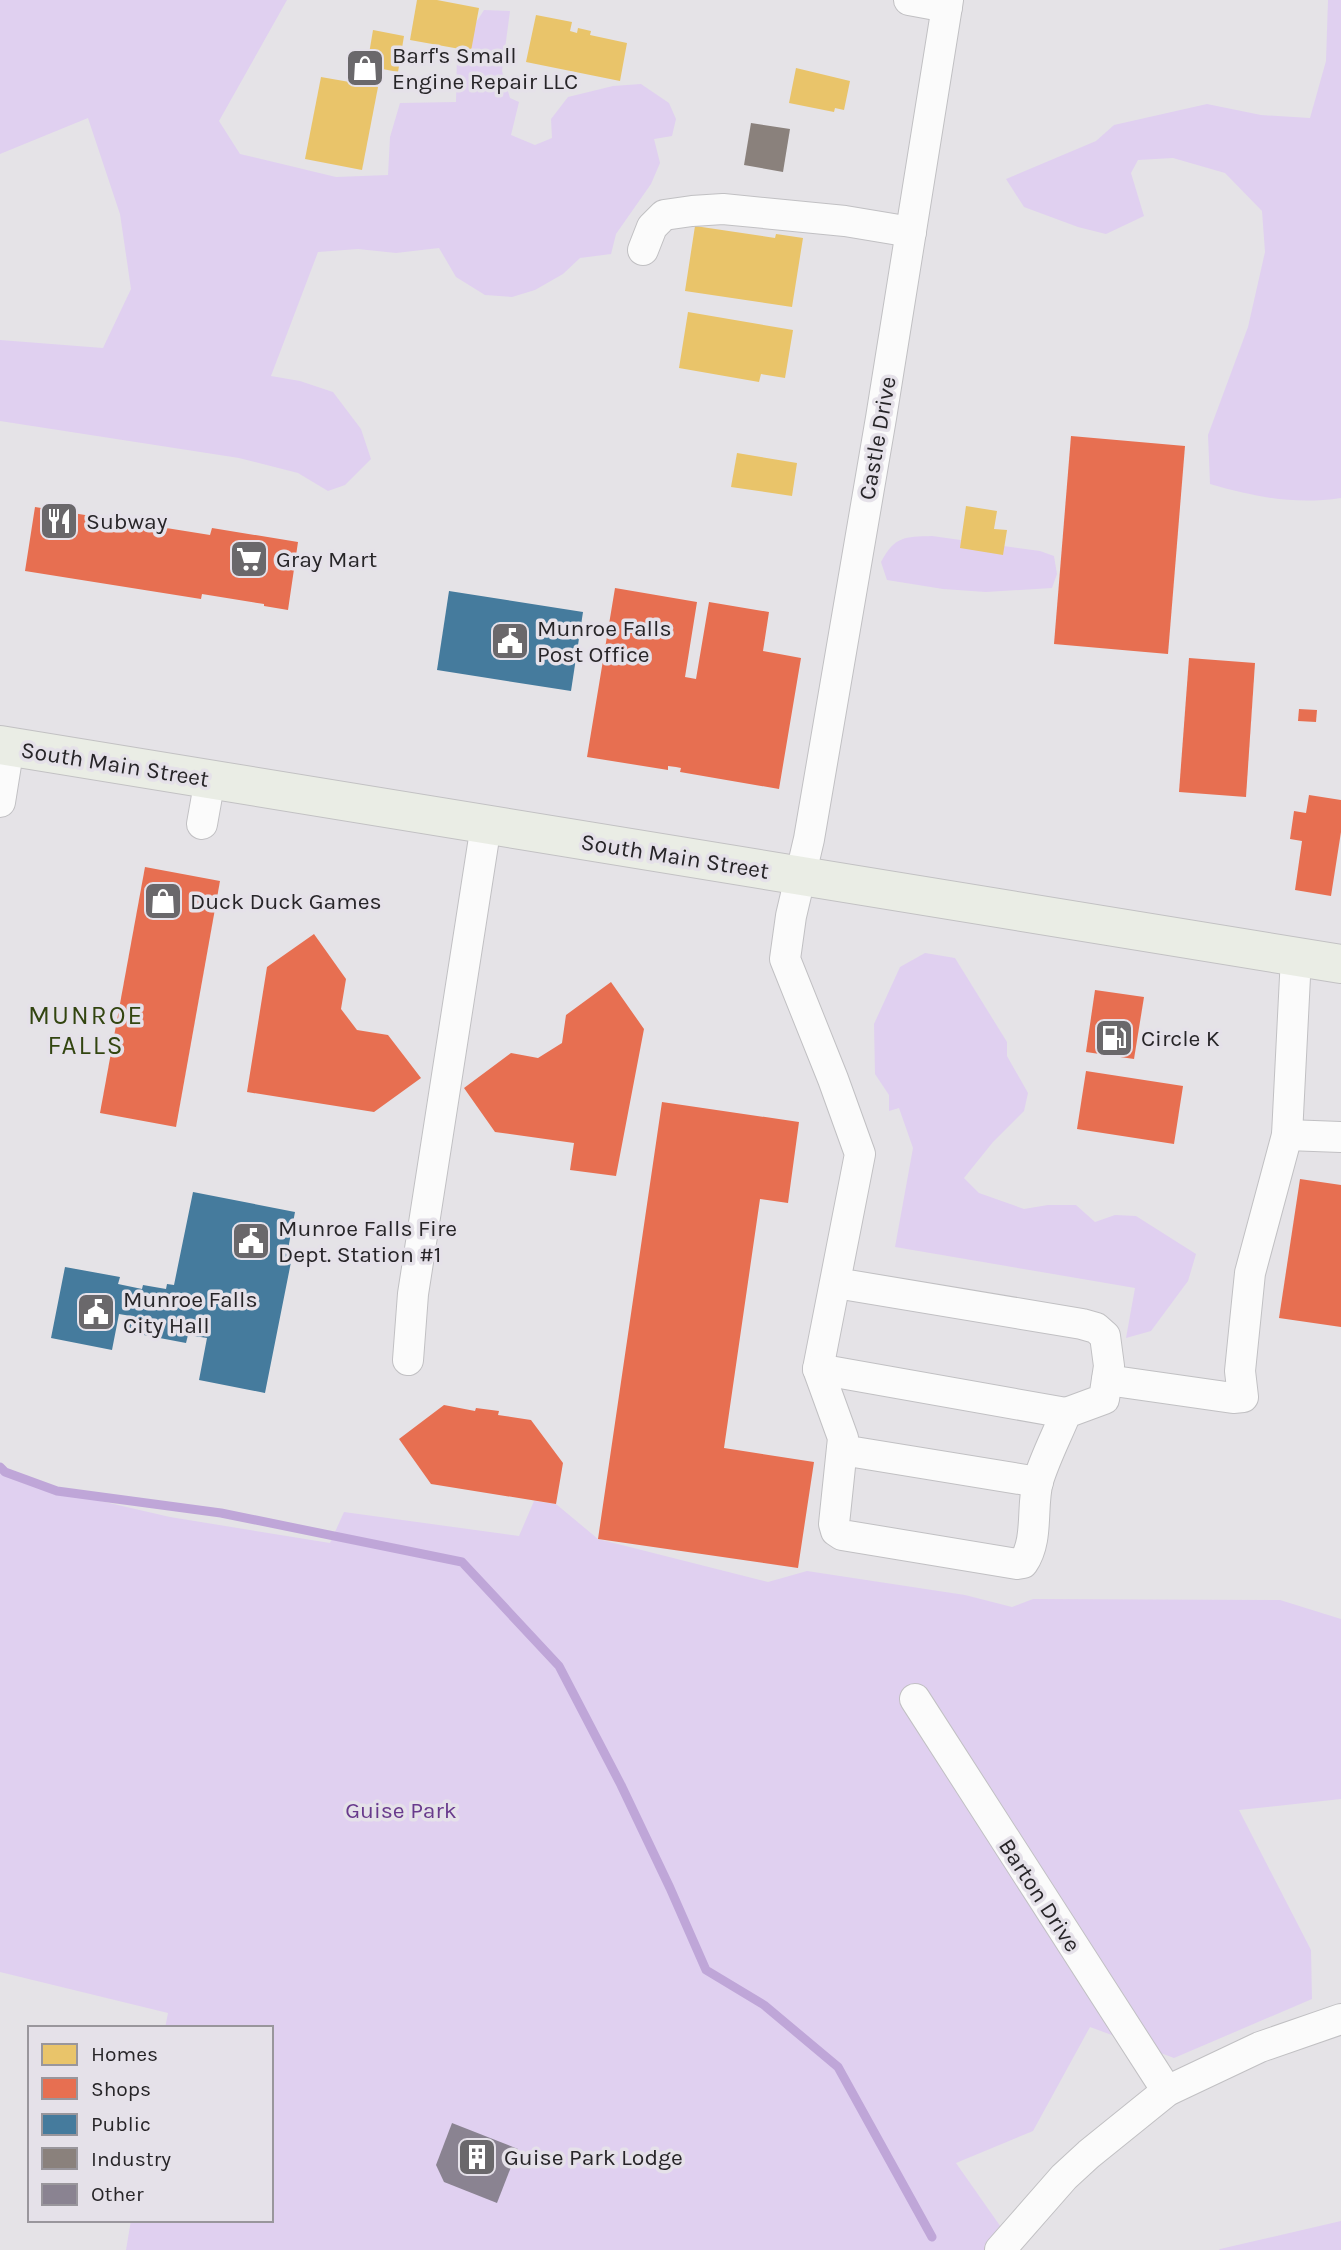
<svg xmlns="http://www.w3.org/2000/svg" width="1341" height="2250" font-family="Karla,sans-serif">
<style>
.green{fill:#e0d0f0}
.homes{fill:#e9c46a}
.shops{fill:#e76f51}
.public{fill:#457b9d}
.industry{fill:#8a817c}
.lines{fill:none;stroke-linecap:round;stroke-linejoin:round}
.stream{stroke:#bfa6d8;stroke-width:9}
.building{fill:#8a8391}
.minor-casing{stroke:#c1c0c3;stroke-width:32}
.major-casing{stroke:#c2c1c3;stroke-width:40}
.minor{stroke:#fbfbfb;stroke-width:30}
.major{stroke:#eaede5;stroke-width:38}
.labels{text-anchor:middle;stroke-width:7;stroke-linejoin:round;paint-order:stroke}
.poi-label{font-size:23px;fill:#272528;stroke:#e5e1e9;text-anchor:start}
.street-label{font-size:23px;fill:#272528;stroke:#e5e1e9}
.park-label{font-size:23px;fill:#683a8c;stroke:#e5e1e9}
.quarter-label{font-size:26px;letter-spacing:2px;fill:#324510;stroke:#e5e1e9}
</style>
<rect width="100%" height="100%" fill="#e5e3e7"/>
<g class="green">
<polygon points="0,0 287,0 219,121 240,154 336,177 388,175 390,137 400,103 456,102 457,52 484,10 510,11 502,71 510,98 519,102 511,135 535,145 552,138 551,119 568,97 613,86 641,84 669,103 676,119 672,136 654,139 660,163 651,184 616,234 611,254 580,258 563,274 535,290 512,297 485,295 456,277 439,248 396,253 358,249 318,252 271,376 300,381 333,392 361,429 371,459 345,485 328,491 298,473 239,458 0,421 0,340 103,348 131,289 120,214 88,118 0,154"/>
<path d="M 1328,0 L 1341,0 L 1341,498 C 1294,505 1255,497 1210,484 L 1208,435 L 1248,327 L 1265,252 L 1262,211 L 1225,173 L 1173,158 L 1138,160 L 1131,173 L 1144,216 L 1106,234 L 1078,227 L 1024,207 L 1006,179 L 1096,141 L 1114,125 L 1207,104 L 1261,115 L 1310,118 L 1326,61 Z"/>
<path d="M 932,536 L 1040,551 L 1054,556 L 1057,574 L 1052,588 L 986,592 L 943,589 L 887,580 L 881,562 C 895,536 904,537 932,536 Z"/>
<polygon points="925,953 955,958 1007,1042 1007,1056 1028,1093 1024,1111 993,1142 964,1178 979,1193 1024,1209 1048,1205 1076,1205 1095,1222 1115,1215 1136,1216 1196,1254 1188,1281 1151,1331 1126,1338 1135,1288 895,1247 913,1148 899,1108 889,1111 889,1095 875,1074 874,1024 900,967"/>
<polygon points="0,1469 57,1491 170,1517 330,1543 344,1512 519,1536 534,1501 556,1504 598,1539 768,1582 807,1571 965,1595 1012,1607 1033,1599 1280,1600 1341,1619 1341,1799 1239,1810 1311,1950 1312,1999 1174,2058 1090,2027 1033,2131 956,2163 1010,2240 1000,2250 126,2250 131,2220 271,2220 271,2028 165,2028 168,2013 0,1972"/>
<polygon points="1341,2221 1341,2250 1219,2250 1220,2249"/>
</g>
<g class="homes">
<polygon points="417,0 437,0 479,8 471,51 410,40"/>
<polygon points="536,15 572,22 570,31 577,33 578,28 591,31 590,35 627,43 620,81 526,62"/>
<polygon points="373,30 404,36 398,72 367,66"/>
<polygon points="796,68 850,81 844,110 835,108 834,112 789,103"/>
<polygon points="321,77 378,87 362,170 305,159"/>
<polygon points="695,226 775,238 776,234 803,238 792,307 685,291"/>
<polygon points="688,312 793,330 785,378 761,374 759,382 679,368"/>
<polygon points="737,453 797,463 792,496 731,487"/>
<polygon points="966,506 997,511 994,529 1007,530 1003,555 960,548"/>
</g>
<g class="shops">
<polygon points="1071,436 1185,446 1168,654 1054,644"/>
<polygon points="35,507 210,535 212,528 298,542 288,610 264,606 264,604 202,594 201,599 25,571"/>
<polygon points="615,588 697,602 685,677 696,679 709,602 769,612 763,651 801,658 779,789 680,772 681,768 676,767 668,766 668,770 587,757"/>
<polygon points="1189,658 1255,663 1246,797 1179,792"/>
<polygon points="1299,709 1317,710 1316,722 1298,721"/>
<polygon points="1309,795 1341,800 1341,832 1331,896 1295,890 1302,841 1290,839 1294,811 1306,813"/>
<polygon points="145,867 220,881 176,1127 100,1113"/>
<polygon points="314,934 346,979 341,1009 357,1030 388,1035 421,1078 374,1112 247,1092 267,967"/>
<polygon points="611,982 644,1029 616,1176 570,1170 574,1143 495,1132 464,1088 511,1053 538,1058 562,1043 566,1015"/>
<polygon points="1095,990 1144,997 1134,1059 1086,1052"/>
<polygon points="1086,1071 1183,1086 1174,1144 1077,1129"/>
<polygon points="662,1102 799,1122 788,1203 760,1199 724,1448 814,1462 798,1568 598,1539"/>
<polygon points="1300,1179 1341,1185 1341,1327 1279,1318"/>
<polygon points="444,1405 475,1411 476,1408 499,1411 498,1415 531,1420 563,1463 556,1504 431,1484 399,1439"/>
</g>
<g class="public">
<polygon points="449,591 583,612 571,691 437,670"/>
<polygon points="193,1192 295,1212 286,1260 291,1262 265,1393 199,1380 207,1338 188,1335 186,1343 128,1332 131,1316 119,1314 112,1350 51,1338 65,1267 120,1277 118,1284 142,1289 143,1285 166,1289 167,1284 174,1285"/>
</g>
<polygon class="industry" points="751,123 790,129 783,172 744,165"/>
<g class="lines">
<polyline class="stream" points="0,1467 5,1472 57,1491 221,1513 462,1562 559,1666 621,1785 670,1888 706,1970 764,2005 838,2067 932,2237"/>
</g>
<polygon class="building" points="452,2123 518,2149 497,2203 444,2182 436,2165"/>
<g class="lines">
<defs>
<g id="minor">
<polyline points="909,0 947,7"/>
<polyline points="643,250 652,227 664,215 692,211 723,209 845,221 911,232"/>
<polyline points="0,802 9,746"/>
<polyline points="202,824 210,779"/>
<polyline points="1287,1135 1341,1137"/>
<path d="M 836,1283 L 1082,1324 L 1096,1328 L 1105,1336 L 1109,1366 L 1104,1399 L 1066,1413 C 1057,1435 1045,1458 1038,1481 C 1031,1506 1039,1540 1023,1563 L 1017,1564 L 842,1535 L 836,1531 L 834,1524 L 843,1438 L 818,1369 L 860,1154 L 833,1079 L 785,959 L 791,916 L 809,839 L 881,418 L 948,0"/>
<polyline points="408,1360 413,1294 486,825"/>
<polyline points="818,1369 1066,1413"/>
<polyline points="1107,1380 1233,1398 1243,1397 1240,1371 1250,1273 1287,1135 1296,957"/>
<polyline points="842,1450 1038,1482"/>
<polyline points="915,1699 1167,2091"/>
<polyline points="1000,2250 1064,2177 1089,2154 1167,2091 1260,2047 1341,2019"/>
</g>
<polyline id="major" points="0,745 1341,964"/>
</defs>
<use href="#minor" class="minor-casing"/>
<use href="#major" class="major-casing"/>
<use href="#minor" class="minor"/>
<use href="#major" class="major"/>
</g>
<defs>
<symbol id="shop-square" viewBox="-11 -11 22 22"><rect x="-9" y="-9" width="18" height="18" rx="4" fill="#6a686b" stroke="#e5e1e9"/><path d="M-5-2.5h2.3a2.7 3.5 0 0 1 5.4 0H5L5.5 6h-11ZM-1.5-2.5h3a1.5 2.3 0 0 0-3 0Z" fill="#fff"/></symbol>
<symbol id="restaurant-square" viewBox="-11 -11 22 22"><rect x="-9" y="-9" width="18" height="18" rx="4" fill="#6a686b" stroke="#e5e1e9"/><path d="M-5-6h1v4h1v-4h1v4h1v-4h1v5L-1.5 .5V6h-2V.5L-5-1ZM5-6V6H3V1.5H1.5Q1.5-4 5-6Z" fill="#fff"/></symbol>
<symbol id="supermarket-square" viewBox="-11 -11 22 22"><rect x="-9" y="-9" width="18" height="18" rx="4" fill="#6a686b" stroke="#e5e1e9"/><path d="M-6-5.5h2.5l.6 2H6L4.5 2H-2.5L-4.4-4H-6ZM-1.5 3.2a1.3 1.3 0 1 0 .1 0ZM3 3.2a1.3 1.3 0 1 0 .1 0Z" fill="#fff"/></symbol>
<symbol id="civic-square" viewBox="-11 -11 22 22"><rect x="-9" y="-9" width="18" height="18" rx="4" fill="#6a686b" stroke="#e5e1e9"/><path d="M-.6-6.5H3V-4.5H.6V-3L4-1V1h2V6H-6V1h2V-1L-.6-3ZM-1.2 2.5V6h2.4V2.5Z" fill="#fff"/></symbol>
<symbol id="fuel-square" viewBox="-11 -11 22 22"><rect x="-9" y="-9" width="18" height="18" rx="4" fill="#6a686b" stroke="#e5e1e9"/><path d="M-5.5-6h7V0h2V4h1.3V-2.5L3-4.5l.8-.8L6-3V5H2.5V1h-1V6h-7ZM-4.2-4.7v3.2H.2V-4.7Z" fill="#fff"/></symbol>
<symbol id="building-square" viewBox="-11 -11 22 22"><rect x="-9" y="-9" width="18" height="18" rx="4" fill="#6a686b" stroke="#e5e1e9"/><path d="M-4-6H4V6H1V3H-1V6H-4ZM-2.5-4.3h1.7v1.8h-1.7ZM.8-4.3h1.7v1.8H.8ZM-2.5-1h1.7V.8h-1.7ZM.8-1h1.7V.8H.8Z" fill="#fff"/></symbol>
</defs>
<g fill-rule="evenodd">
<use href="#shop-square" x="343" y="46" width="44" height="44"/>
<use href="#restaurant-square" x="37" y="499" width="44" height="44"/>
<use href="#supermarket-square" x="227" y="537" width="44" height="44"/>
<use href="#civic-square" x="488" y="619" width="44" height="44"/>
<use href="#shop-square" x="141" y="879" width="44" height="44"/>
<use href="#fuel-square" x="1092" y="1016" width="44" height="44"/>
<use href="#civic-square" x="229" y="1219" width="44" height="44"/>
<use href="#civic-square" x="74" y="1290" width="44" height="44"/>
<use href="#building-square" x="455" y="2135" width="44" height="44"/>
</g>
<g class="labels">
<g class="poi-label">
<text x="392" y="63">Barf's Small<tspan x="392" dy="26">Engine Repair LLC</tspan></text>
<text x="86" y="529">Subway</text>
<text x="276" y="567">Gray Mart</text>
<text x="537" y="636">Munroe Falls<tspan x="537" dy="26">Post Office</tspan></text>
<text x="190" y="909">Duck Duck Games</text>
<text x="1141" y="1046">Circle K</text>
<text x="278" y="1236">Munroe Falls Fire<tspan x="278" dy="26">Dept. Station #1</tspan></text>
<text x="123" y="1307">Munroe Falls<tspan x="123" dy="26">City Hall</tspan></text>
<text x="504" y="2165">Guise Park Lodge</text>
</g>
<g class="street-label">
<text transform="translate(877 438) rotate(-80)" y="8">Castle Drive</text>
<text transform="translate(115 764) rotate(9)" y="8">South Main Street</text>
<text transform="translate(675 856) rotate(9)" y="8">South Main Street</text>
<text transform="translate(1040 1895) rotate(57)" y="8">Barton Drive</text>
</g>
<g class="park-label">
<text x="401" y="1818">Guise Park</text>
</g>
<g class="quarter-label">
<text x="86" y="1024">MUNROE<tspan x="86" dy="30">FALLS</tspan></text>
</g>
</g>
<rect x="28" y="2026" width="245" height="196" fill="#e5e1e9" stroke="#99969c" stroke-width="2"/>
<rect x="42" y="2044" width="35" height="21" fill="#e9c46a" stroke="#99969c" stroke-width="2"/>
<text x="91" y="2061" font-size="21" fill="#272528">Homes</text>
<rect x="42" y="2078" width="35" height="21" fill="#e76f51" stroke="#99969c" stroke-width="2"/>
<text x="91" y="2096" font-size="21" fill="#272528">Shops</text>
<rect x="42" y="2114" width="35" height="21" fill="#457b9d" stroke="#99969c" stroke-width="2"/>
<text x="91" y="2131" font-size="21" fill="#272528">Public</text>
<rect x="42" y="2148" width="35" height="21" fill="#8a817c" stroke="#99969c" stroke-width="2"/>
<text x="91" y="2166" font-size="21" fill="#272528">Industry</text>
<rect x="42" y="2184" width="35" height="21" fill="#8a8391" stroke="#99969c" stroke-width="2"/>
<text x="91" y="2201" font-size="21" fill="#272528">Other</text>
</svg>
